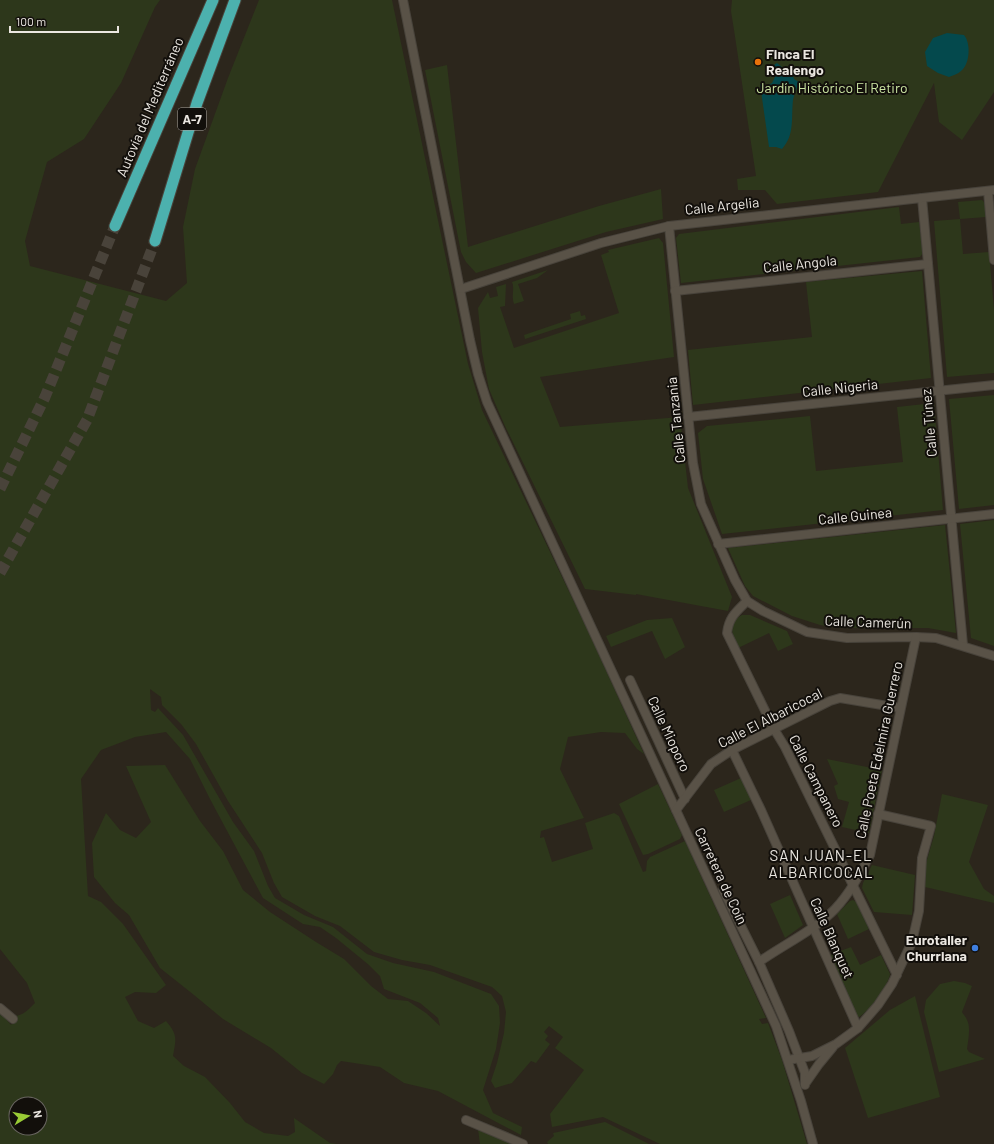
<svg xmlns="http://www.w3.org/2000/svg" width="994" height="1144" font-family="Barlow,sans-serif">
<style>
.green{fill:#2d371b;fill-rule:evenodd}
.water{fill:#04494d}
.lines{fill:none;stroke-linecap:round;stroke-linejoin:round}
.highway-tunnel{stroke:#49433a;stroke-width:11;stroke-dasharray:11 5.5;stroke-linecap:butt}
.minor-casing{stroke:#48433b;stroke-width:10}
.highway-casing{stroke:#48433b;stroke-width:13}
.minor{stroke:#595247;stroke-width:8}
.highway{stroke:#4cb1ae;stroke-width:11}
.food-dot{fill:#e8710a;stroke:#120f0b;stroke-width:1.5}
.shop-dot{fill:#3f7fe0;stroke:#120f0b;stroke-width:1.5}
.labels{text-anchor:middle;stroke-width:4;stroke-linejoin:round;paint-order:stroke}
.shield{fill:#120f0b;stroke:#aaa6a1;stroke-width:1}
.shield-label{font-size:13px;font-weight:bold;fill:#ebe7e1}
.poi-label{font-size:14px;font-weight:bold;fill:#ebe7e1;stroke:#120f0b;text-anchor:start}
.park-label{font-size:14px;fill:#cbe5a3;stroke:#120f0b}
.street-label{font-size:14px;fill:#ebe7e1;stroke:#120f0b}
.neighbourhood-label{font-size:15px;letter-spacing:1px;fill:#ebe7e1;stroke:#120f0b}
</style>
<rect width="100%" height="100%" fill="#2c261c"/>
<g class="green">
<path d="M 0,0 L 160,0 L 155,7 L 121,83 L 84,139 L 47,162 L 25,241 L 30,266 L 166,301 L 187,283 L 183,227 L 195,169 L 228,78 L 259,0 L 392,0 L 468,364 L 482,410 L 587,629 L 644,754 L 637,749 L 625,733 L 601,732 L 568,737 L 560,769 L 584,818 L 541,831 L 540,838 L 544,837 L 552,862 L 593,849 L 585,823 L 614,813 L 619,816 L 643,872 L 646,871 L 647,861 L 650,857 L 685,841 L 766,1018 L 759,1019 L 762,1024 L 768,1023 L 782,1060 L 807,1144 L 660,1144 L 603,1117 L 552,1127 L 550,1114 L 584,1070 L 555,1048 L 563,1037 L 549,1026 L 544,1032 L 548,1036 L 545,1040 L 550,1044 L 536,1063 L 531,1061 L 512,1083 L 495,1088 L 491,1081 L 497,1063 L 504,1033 L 506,1012 L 502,996 L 492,987 L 430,965 L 402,960 L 374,952 L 340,926 L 315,916 L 282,897 L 274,883 L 262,853 L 228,801 L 196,744 L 181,724 L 162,705 L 161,697 L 150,689 L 151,710 L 155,712 L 158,708 L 183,735 L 233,822 L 254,851 L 268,886 L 275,898 L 304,915 L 333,927 L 367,954 L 393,963 L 434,972 L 491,994 L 499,1006 L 500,1023 L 496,1049 L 483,1090 L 493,1113 L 522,1127 L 521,1135 L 438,1091 L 404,1083 L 380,1067 L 341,1061 L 337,1065 L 333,1074 L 324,1084 L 302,1073 L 271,1048 L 223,1019 L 194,995 L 160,968 L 129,915 L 115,903 L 94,877 L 92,843 L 106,813 L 120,830 L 136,838 L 151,822 L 126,766 L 165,765 L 200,821 L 223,851 L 243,890 L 270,912 L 316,942 L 344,959 L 371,986 L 388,999 L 408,1001 L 426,1013 L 440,1026 L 438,1018 L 420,1003 L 384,989 L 380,976 L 369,965 L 336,938 L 320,927 L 303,924 L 263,898 L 210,799 L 190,759 L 166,732 L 135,737 L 101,750 L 81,779 L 88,896 L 101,902 L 123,924 L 166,985 L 156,993 L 135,992 L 125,997 L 138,1021 L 154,1028 L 166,1021 C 178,1035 176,1039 173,1056 L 184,1066 L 205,1077 L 230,1103 L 245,1122 L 264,1133 L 288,1136 L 295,1132 L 294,1118 L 330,1143 L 337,1144 L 0,1144 L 0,1012 L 11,1025 L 15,1020 L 14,1016 C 23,1016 29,1009 35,1003 L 27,983 L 0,949 ZM 16,1104 L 40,1104 L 40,1128 L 16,1128 Z"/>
<polygon points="732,0 994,0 994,92 962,140 939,122 934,83 878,192 777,204 765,190 738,190 737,179 756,176 734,30 731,11"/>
<polygon points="447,65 468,247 599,206 661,189 663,219 606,232 476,273 466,262 461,252 425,70"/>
<polygon points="982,200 985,203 986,217 960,219 963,254 989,252 994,310 994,373 947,377 934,221 960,219 958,202"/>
<polygon points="899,207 901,224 919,222 923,253 920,257 681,283 676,238 679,234"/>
<polygon points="659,238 663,243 674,357 540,377 560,427 680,417 688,488 732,597 728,611 636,594 636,595 585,589 505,426 489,389 482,352 478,308 488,292 490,298 498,296 496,287 506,284 505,306 500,307 514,348 619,313 601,255 609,252 608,250"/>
<path d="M 548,270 L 537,278 L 518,284 L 524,301 L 514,304 C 511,295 515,289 512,282 Z"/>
<polygon points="922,271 931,378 693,405 688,350 812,337 806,282"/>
<polygon points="580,311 581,316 585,315 586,319 525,339 524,335 571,319 570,314"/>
<polygon points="994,395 994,505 959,509 949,399"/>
<polygon points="934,403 943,510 722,534 703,479 698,433 707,426 810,416 816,471 903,462 897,407"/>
<polygon points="994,520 994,646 971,638 960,524"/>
<polygon points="945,525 956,633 928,628 838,628 820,625 792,616 753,596 745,586 728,548"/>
<path d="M 742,615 L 750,615 L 787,631 L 793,644 L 778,651 L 769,633 L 738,648 C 733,636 726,623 742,615 Z"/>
<polygon points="672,618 685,647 665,659 652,631 611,647 606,636 647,620"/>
<polygon points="827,759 882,770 869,833 842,827 849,802 838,799 834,786 838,784"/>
<polygon points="741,778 753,799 724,812 714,790"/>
<polygon points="658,784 682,835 680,839 648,854 643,855 619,804"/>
<polygon points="942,794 988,805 969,862 984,889 994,896 994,903 925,887 926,863 934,836"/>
<polygon points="872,865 915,875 912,915 874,912 862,888 863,883"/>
<polygon points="790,895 803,925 785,938 770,904"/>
<polygon points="853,900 856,902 869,929 848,939 837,914 850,901"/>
<path d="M 851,947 L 860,965 L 881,955 L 890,974 C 888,986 869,1011 859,1017 L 857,1016 L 830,955 Z"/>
<path d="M 954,981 L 965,983 L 972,986 L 962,1012 C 963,1014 966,1017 967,1020 C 971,1027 968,1041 967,1049 L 969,1052 L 985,1059 L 939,1072 L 924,1012 L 926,1000 L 940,984 Z"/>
<polygon points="915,996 940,1097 868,1118 845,1048 890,1010"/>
<polygon points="605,1122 649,1144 548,1144 547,1142 554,1136 553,1133"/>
<polygon points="478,1129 515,1144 480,1144"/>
</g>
<g class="water">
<path d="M 947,33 L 964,35 C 971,43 970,64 961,71 C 958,74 953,75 949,77 L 938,73 L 927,66 L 925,52 L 933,38 Z"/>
<path d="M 777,63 L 793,76 L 794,79 L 799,82 C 797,88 794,94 793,100 C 791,118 795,135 782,149 L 776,147 L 769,147 L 760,84 L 766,86 L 772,83 L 776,75 L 774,65 Z"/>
</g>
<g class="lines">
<g class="highway-tunnel">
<polyline points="0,489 45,397 115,226"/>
<polyline points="0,573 87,420 155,241"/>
</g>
<defs>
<g id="minor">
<polyline points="403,0 470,340 478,374 487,402 776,1026 801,1101 813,1144"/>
<polyline points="988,191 994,260"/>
<polyline points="922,198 963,645"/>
<polyline points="669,226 693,463 701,504 735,580 747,601 763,611 807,632 847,638 916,637 936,638 994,656"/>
<polyline points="461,289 601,243 669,226 994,190"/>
<polyline points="675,291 928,264"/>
<polyline points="688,417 994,385"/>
<polyline points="718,544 994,514"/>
<path d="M 747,601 C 736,612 729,617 727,633 L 774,729 L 785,747 L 897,975"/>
<polyline points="630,680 685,799"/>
<polyline points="732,750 761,810 858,1028"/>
<polyline points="676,810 711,764 732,750 830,701 840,698 900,708"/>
<polyline points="723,890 759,962 789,1031 805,1073 805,1085"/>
<path d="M 759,962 C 783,945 815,930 835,909 C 850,893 860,874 870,855 L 916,637"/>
<polyline points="0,1008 13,1019"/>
<polyline points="788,1060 812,1056 836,1044 858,1028 878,1005 892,984 912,942 919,911 922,858 931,826 878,814"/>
<polyline points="805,1084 819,1064 833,1047"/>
<polyline points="466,1120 523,1144"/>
</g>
<g id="highway">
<polyline points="115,226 213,0"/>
<polyline points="155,241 197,103 235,0"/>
</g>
</defs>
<use href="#minor" class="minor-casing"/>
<use href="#highway" class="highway-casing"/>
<use href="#minor" class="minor"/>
<use href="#highway" class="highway"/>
</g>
<circle class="food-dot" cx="758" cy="62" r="4"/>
<circle class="shop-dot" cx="975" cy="948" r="4"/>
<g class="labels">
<rect class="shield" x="178" y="108" width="28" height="22" rx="3"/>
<g class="shield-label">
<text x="192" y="124">A-7</text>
</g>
<g class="poi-label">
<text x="766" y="59">Finca El<tspan x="766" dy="16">Realengo</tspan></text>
<text x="967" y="945" text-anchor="end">Eurotaller<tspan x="967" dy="16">Churriana</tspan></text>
</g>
<g class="park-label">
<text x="832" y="93">Jardín Histórico El Retiro</text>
</g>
<g class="street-label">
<text transform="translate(150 107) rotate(-67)" y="5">Autovía del Mediterráneo</text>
<text transform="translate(722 206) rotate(-6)" y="5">Calle Argelia</text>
<text transform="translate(800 264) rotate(-6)" y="5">Calle Angola</text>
<text transform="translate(840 388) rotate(-6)" y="5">Calle Nigeria</text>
<text transform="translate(676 420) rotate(-96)" y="5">Calle Tanzania</text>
<text transform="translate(929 423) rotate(-95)" y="5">Calle Túnez</text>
<text transform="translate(855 516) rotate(-6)" y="5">Calle Guinea</text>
<text transform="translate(868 622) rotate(2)" y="5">Calle Camerún</text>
<text transform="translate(770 718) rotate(-27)" y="5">Calle El Albaricocal</text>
<text transform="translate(669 734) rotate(65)" y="5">Calle Mioporo</text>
<text transform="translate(879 750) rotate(-78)" y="5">Calle Poeta Edelmira Guerrero</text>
<text transform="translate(816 781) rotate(63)" y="5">Calle Campanero</text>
<text transform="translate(721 876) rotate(65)" y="5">Carretera de Coín</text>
<text transform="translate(832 938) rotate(66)" y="5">Calle Blanquet</text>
</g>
<g class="neighbourhood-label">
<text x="821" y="861">SAN JUAN-EL<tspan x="821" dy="17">ALBARICOCAL</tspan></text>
</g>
</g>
<g transform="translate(28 1116) rotate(80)"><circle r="19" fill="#120f0b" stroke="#696561"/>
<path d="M0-3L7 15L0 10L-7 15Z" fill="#99cb35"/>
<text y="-6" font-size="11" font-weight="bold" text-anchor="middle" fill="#ebe7e1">N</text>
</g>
<path d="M10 26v6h108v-6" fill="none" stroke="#ebe7e1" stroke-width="2"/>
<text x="16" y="26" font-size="12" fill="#ebe7e1" stroke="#120f0b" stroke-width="3" paint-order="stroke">100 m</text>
</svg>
